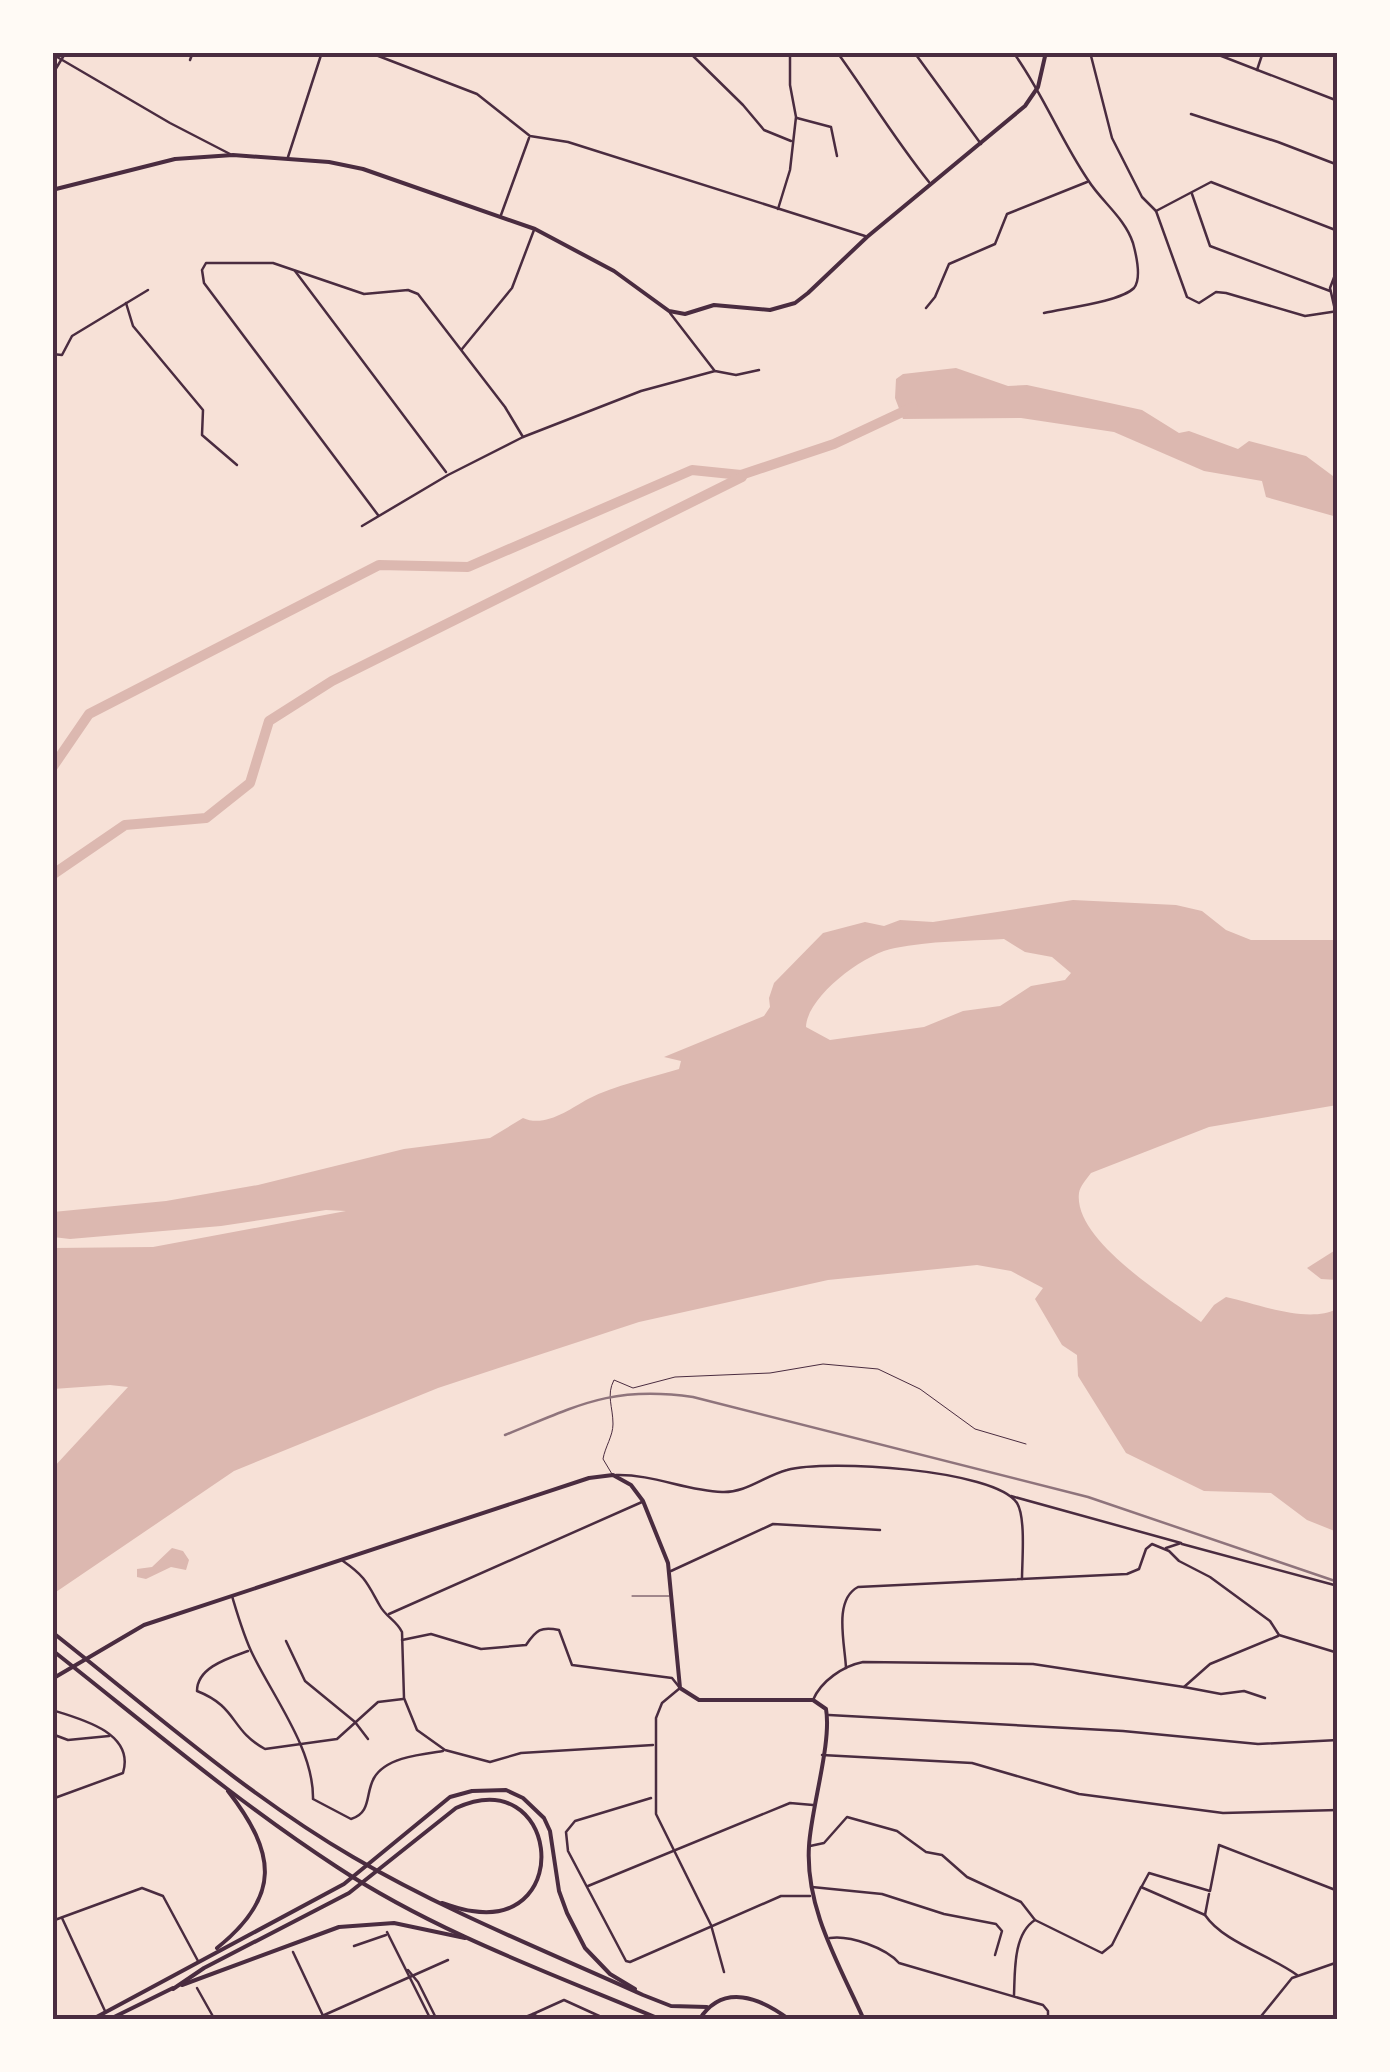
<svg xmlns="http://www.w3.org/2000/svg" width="1390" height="2072" font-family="Ubuntu,sans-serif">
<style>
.water{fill:#dcb8b0;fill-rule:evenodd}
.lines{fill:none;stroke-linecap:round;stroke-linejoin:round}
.river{stroke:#dcb8b0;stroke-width:10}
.service{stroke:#4a2c40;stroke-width:1}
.minor{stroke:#4a2c40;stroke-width:2.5}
.tertiary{stroke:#4a2c40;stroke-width:4}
.secondary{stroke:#4a2c40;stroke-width:4}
.trunk{stroke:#4a2c40;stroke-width:4}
.rail{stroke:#8f747c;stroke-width:2.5}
.neatline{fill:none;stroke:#4a2c40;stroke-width:4}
</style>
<rect width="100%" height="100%" fill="#f7e1d7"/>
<g class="water">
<polygon points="956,368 1008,386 1027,385 1142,410 1179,433 1189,431 1238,449 1249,441 1306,456 1337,479 1337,517 1266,497 1262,481 1204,471 1114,432 1021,418 903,419 895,398 896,379 903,374"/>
<path d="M 1073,900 L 1176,905 L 1202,911 L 1226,930 L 1251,940 L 1337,940 L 1337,1105 L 1209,1127 L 1091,1173 C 1086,1180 1080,1186 1079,1193 C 1073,1240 1167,1297 1201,1322 L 1214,1305 L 1226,1297 C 1258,1304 1307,1324 1337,1309 L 1337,1532 L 1307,1520 L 1271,1493 L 1204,1491 L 1126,1453 L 1078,1376 L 1077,1355 L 1062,1345 L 1035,1299 L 1043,1288 L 1011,1271 L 977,1265 L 828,1280 L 639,1322 L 438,1388 L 234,1471 L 53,1594 L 53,1468 L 128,1387 L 110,1385 L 53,1389 L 53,1248 L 153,1247 L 346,1211 L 326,1210 L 221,1226 L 70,1239 L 53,1237 L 53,1212 L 166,1201 L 258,1185 L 404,1149 L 490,1138 L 523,1118 C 545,1128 570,1109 588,1099 C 615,1085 650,1078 679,1069 L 681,1061 L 664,1057 L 764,1016 L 770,1007 L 769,998 L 774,983 L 823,933 L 865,922 L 884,926 L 900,920 L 933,922 ZM 1004,939 L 1025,952 L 1052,957 L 1071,973 L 1065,980 L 1031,986 L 1000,1006 L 963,1011 L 924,1027 L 830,1040 L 806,1027 C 807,996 865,953 895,948 C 930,941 968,941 1004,939 Z"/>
<polygon points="1337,1249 1337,1280 1321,1279 1307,1268"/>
<polygon points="172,1548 183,1551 189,1560 186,1570 171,1567 146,1579 137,1577 137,1569 152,1567"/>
</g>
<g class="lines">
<g class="river">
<polyline points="52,768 89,714 379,565 468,567 692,470 741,475 834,444 913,407"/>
<polyline points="52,875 125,825 206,818 250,783 269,721 332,681 742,477"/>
</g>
<g class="service">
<path d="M 612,1474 L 603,1459 C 605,1447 613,1436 613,1424 C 613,1407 606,1395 614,1380 L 633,1388 L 675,1377 L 770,1373 L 823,1364 L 878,1369 L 920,1389 L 975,1429 L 1026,1444"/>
<polyline points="632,1596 669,1596"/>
</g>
<g class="minor">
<polyline points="368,52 477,94 530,136 568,142 865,236"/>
<polyline points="689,52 743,105 764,130 791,141"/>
<path d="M 837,52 C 868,95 896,141 929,182"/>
<polyline points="914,52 981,144"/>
<path d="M 1013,52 C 1043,93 1060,139 1088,180 C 1101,201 1125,218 1133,243 C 1136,254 1142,278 1134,288 C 1120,302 1065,308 1044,313"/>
<polyline points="1090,52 1112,138 1142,197 1156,211 1187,297 1199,303 1216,292 1226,293 1305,316 1338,311"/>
<polyline points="1211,52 1338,101"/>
<polyline points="52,54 170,123 230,154"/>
<polyline points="190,60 193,52"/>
<polyline points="1257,70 1263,52"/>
<polyline points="52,75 66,52"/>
<polyline points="1191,114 1278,142 1338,165"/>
<polyline points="797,118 831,127 837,156"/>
<polyline points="288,157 322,52"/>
<polyline points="1192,194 1210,246 1330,291"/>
<polyline points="778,209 790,170 796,117 790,85 790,52"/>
<polyline points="1156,211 1211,182 1338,231"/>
<polyline points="501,215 529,138"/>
<polyline points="295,271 446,472"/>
<polyline points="126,303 133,326 203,410 202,435 237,465"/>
<polyline points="926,308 935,297 949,264 995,244 1007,214 1087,182"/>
<polyline points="1335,310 1330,288 1338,267"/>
<polyline points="670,313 714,370"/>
<polyline points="462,349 512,288 534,230"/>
<polyline points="52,354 62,355 72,336 148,290"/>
<polyline points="378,515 204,283 202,270 206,263 273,263 364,294 408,290 418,294 505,407 523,437"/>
<polyline points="362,526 448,475 523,437 641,391 715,371 736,375 759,370"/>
<path d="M 616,1475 C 653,1474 686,1491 722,1492 C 746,1493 764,1476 787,1470 C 825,1459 995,1469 1017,1503 C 1026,1518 1022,1561 1022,1579"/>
<polyline points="1011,1496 1181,1543 1166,1548"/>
<polyline points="1182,1544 1338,1586"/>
<path d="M 343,1561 C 366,1577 367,1583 380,1606 C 386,1617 396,1620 402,1632 L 404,1698 L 417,1730 L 445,1750 L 490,1762 L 521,1753 L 653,1745"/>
<polyline points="671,1571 773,1524 880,1530"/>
<path d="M 232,1596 C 238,1616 244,1637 253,1655 C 274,1698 314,1750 313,1799 L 351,1819 C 372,1813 365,1793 374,1778 C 386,1757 423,1754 443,1751"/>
<polyline points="389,1614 642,1502"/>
<path d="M 402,1640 L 431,1634 L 481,1649 L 526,1645 C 536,1630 541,1626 559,1630 L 572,1665 L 672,1678 L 680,1688 L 662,1703 L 656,1718 L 656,1814 L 711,1925 L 724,1972"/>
<polyline points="286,1641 305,1681 355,1722 368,1739"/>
<path d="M 248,1651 C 229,1658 197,1667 197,1691 C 238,1707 230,1730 265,1749 L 337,1739 L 378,1702 L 403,1699"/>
<path d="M 846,1668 C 845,1644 833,1600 858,1587 L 1127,1574 L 1139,1569 L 1146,1549 L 1152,1544 L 1169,1551 L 1179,1561 L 1210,1577 L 1270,1621 L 1279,1635 L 1338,1653"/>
<polyline points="1184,1687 1221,1694 1244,1691 1265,1698"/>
<path d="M 813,1700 C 821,1681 843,1666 863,1662 L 1033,1664 L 1184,1687 L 1210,1664 L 1278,1636"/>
<path d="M 52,1710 C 82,1719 135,1733 123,1773 L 52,1799"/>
<polyline points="829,1715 1123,1731 1258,1744 1338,1740"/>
<polyline points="52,1734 68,1740 109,1736"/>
<polyline points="822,1755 972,1763 1079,1794 1223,1813 1338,1810"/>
<polyline points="651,1798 575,1821 566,1832 568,1851 626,1961 630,1962 781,1896 810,1896"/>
<polyline points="810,1846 824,1843 847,1817 897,1831 926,1852 942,1855 967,1877 1021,1902 1035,1920 1102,1953 1112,1945 1141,1887 1205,1915"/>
<polyline points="588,1886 790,1803 813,1805"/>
<polyline points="1142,1886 1149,1873 1210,1891 1219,1845 1338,1891"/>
<polyline points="812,1887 882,1894 944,1914 996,1924 1002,1931 995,1955"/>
<path d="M 1209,1894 L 1205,1915 C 1223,1942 1270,1955 1297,1975"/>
<polyline points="62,1918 105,2011"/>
<polyline points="52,1921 142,1888 163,1896 198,1961"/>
<polyline points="387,1932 431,2020"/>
<path d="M 830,1938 C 850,1935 886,1948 899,1963 L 1043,2005 L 1048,2011 L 1048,2020"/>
<polyline points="354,1946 386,1935"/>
<polyline points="293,1952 325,2020"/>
<polyline points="408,1970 418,1982 437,2020"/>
<polyline points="197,1988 215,2020"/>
<path d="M 1014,1995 C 1015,1972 1013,1934 1035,1920"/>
<polyline points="533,2014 564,2000 608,2020"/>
<polyline points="313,2020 448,1960"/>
<polyline points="518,2020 533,2014 544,2020"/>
<polyline points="1258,2020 1292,1978 1338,1962"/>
</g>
<g class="tertiary">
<polyline points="52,190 175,159 233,155 329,162 363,169 535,229 614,271 669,311 685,314 714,305 770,310 795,303 808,293 867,237 1025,106 1038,87 1046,52"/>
<path d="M 52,1679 L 144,1625 L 589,1478 L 613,1475 L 631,1485 L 643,1501 L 668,1563 L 680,1688 L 699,1700 L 813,1700 L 826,1709 C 832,1742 811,1809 809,1846 C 805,1908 839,1964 864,2020"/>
</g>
<g class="secondary">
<path d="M 217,1948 C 282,1896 276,1853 228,1791"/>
<polyline points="182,1985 339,1927 394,1923 465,1938"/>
<path d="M 173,1989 L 204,1968 L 349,1893 L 456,1808 C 557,1762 576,1927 472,1911 C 462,1910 452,1906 442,1903"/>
<polyline points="91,2020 344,1884 450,1797 472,1791 506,1790 523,1798 544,1818 550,1831 559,1891 567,1913 585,1948 610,1974 635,1989"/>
<polyline points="108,2020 173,1988"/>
</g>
<g class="trunk">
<path d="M 52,1632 C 150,1709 245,1794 353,1857 C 445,1911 546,1951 643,1995 L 671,2006 L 707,2007"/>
<path d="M 52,1650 C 146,1724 237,1802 337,1867 C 437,1933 553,1974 662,2020"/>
<path d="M 699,2020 C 723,1982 761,1998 790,2020"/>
</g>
<path class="rail" d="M 505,1435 C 577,1406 612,1385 693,1397 L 1088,1497 L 1338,1582"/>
</g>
<rect width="1390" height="2072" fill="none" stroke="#fffaf5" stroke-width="110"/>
<rect x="55" y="55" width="1280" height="1962" class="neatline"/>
</svg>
